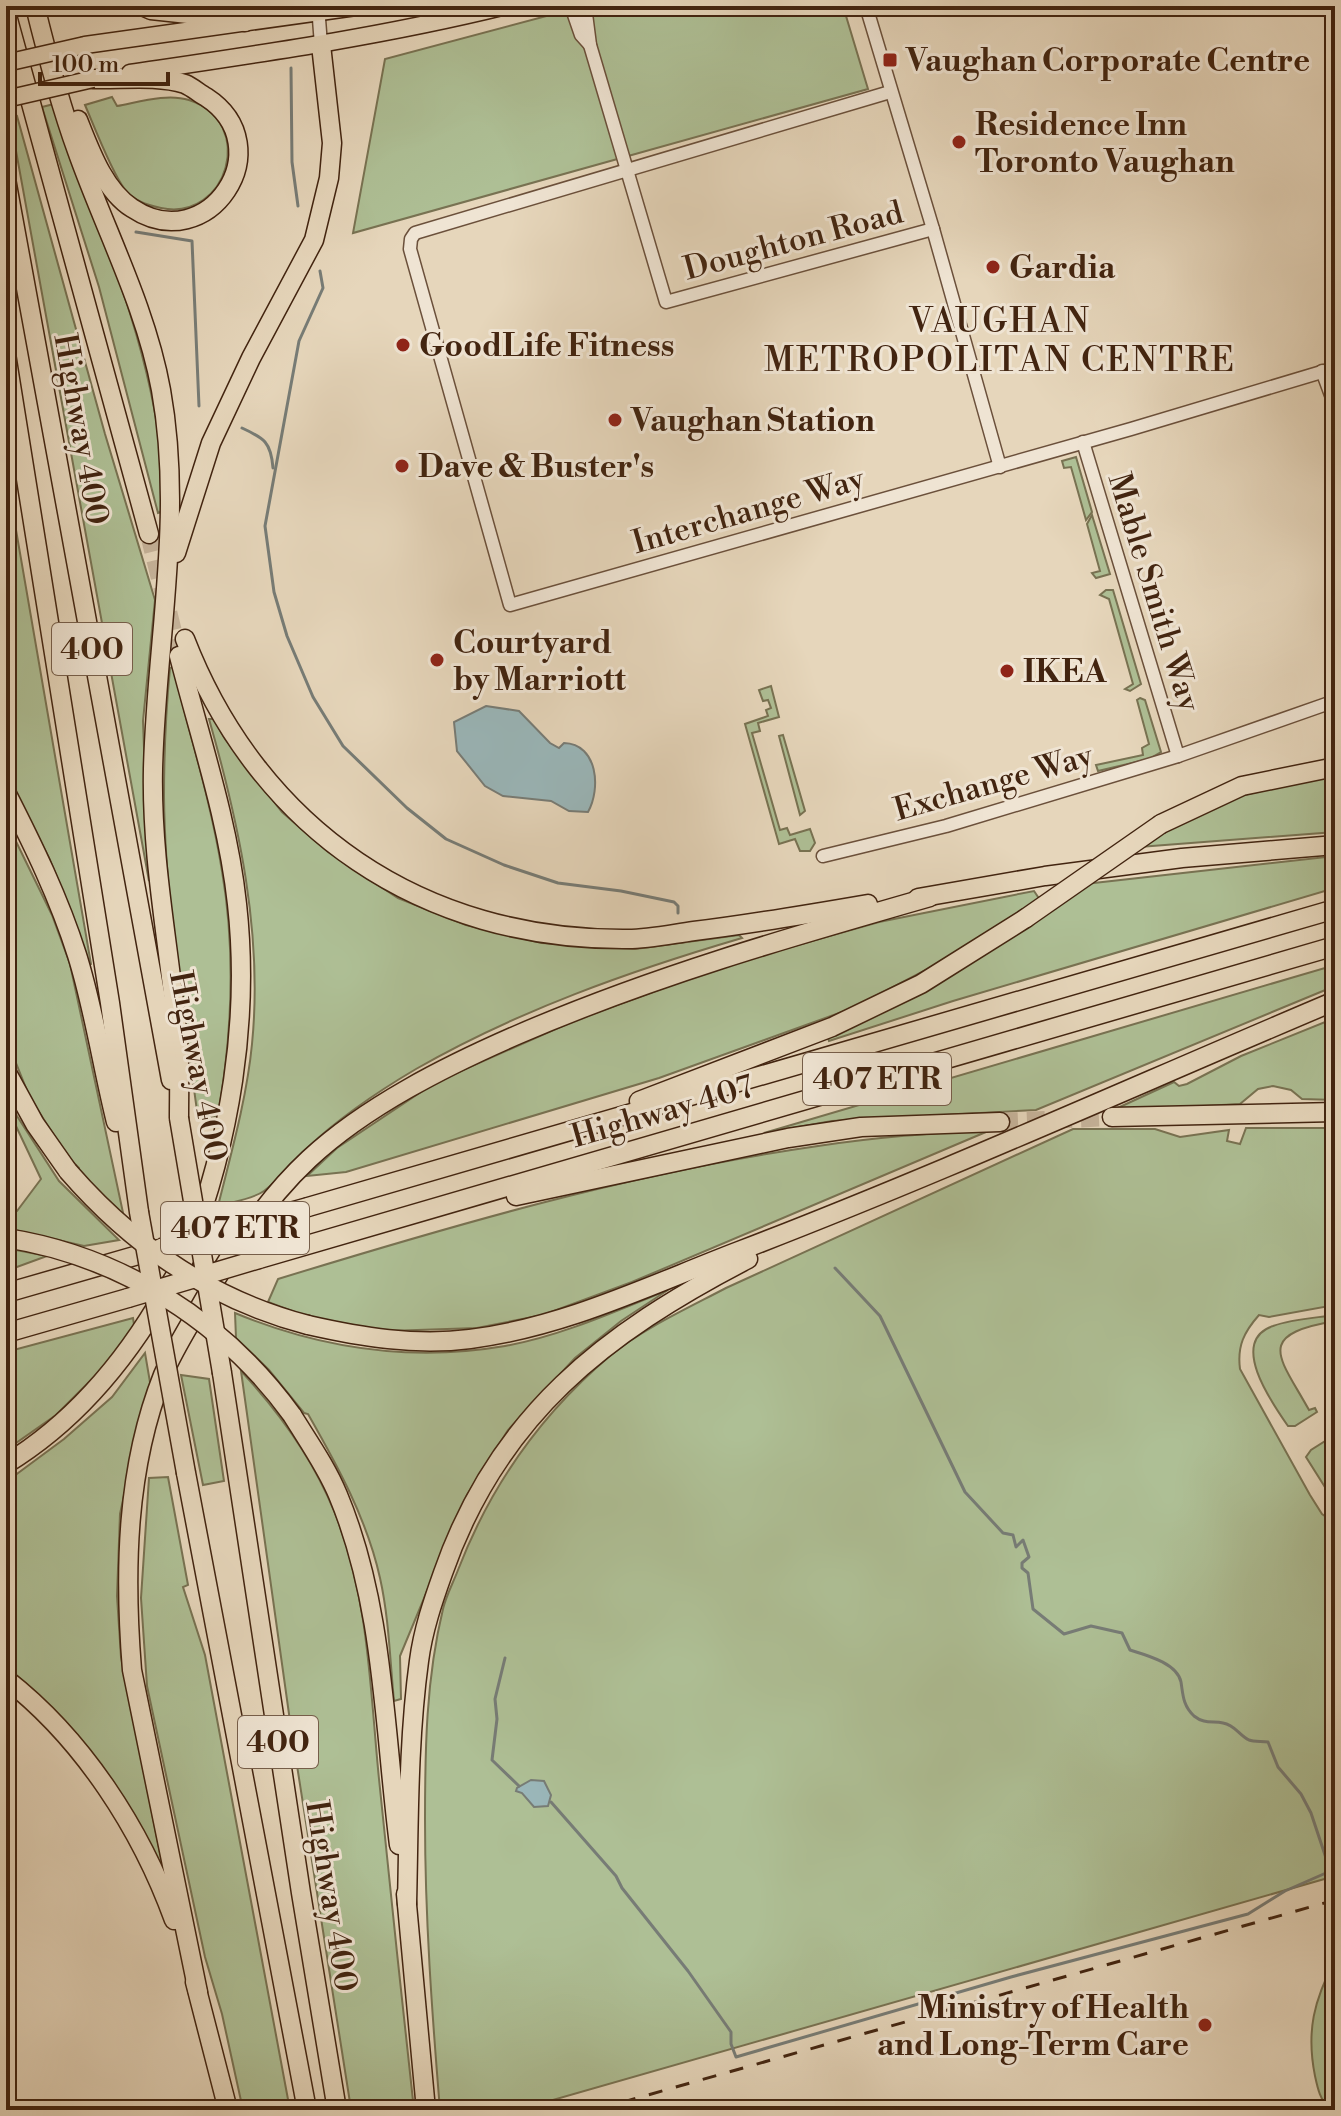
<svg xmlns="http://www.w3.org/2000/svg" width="1341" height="2116" font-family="'Libre Bodoni',serif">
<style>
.green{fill:#aebf95;stroke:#787252;stroke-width:2}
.water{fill:#9ab7ba;stroke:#777c76;stroke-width:2}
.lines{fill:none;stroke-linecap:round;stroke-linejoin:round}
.stream{stroke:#777c76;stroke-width:3}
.highway-tunnel{stroke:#c5b299;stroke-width:18;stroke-dasharray:18 9;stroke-linecap:butt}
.minor-casing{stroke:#6b503b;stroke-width:15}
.major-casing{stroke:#422410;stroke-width:19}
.highway-casing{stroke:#422410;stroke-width:21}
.minor{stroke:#efe4d3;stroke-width:12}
.major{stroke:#e6d6bb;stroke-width:16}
.highway{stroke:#e6d6bb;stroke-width:18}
.rail{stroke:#422410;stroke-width:3;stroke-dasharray:14 14;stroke-linecap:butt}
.major-bridge-casing{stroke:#422410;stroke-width:19;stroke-linecap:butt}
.highway-bridge-casing{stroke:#422410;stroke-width:21;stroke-linecap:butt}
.major-bridge{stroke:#e6d6bb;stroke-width:16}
.highway-bridge{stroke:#e6d6bb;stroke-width:18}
.poi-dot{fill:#8f2418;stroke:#efe4d3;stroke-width:3}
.labels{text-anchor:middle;stroke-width:6;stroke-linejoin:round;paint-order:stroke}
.shield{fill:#efe4d3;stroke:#765e4a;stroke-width:2}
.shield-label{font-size:30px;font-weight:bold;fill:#422410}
.poi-label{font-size:32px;font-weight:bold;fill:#422410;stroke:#efe4d3;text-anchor:start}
.street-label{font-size:32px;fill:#422410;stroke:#efe4d3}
.neighbourhood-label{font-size:34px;letter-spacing:2px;fill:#422410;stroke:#efe4d3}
</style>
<rect width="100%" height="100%" fill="#e6d6bb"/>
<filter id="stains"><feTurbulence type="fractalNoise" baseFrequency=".0025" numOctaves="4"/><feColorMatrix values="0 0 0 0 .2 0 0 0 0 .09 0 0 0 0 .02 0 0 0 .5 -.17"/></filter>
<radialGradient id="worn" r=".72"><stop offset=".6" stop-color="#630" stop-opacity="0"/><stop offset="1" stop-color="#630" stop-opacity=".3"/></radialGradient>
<g class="green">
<polygon points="584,6 843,6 868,89 353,233 385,59"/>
<path d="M 112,97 L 117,106 C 139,102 167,93 189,100 C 257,122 228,222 161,208 C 146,205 134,201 124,188 C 112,173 94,126 85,105 Z"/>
<path d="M 54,104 C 94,215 150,339 161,457 C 163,475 161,494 161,512 L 158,513 L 99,287 L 42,107 Z"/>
<polygon points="17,116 105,434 155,600 143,721 149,881 10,118"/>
<polygon points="1076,457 1092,512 1086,520 1071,467 1064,468 1062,461"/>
<polygon points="6,472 91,964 88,966 73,916 49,858 6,775"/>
<polygon points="1092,515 1110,574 1096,578 1092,573 1100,571 1087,524"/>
<polygon points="1106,590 1113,590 1141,684 1130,691 1125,689 1133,684 1109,599 1100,595"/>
<path d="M 173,667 C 190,735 211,802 222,871 C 236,953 232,1035 218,1116 L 211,1117 L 202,1111 L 197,1111 C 183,1007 165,901 164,796 C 164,753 166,710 170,668 Z"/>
<polygon points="771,686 779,717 758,723 760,731 752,733 780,830 787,828 790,835 810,829 815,843 810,851 800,851 795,839 779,844 745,724 768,716 766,710 771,708 768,700 763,701 759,690"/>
<polygon points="1140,698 1145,700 1161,752 1149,759 1098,771 1096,765 1143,755 1142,748 1149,744 1137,700"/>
<path d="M 209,719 L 214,719 L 225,739 L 282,812 L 328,852 L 398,898 L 466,925 L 542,943 L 635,949 L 739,935 L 742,938 C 630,971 517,1011 416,1069 C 377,1092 340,1117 307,1148 C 293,1161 280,1179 264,1191 C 253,1199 232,1202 218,1206 C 231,1154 247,1097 252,1044 C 263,934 239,824 209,719 Z"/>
<polygon points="783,735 805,811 800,815 779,736"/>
<polygon points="1335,774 1335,832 1139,847 1168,828 1240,796"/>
<polygon points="6,821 52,915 70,964 125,1222 78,1174 79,1168 68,1157 30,1098 6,1038"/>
<polygon points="1335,856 1335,888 953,1001 829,1041 826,1032 1085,884"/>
<polygon points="1034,891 1040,900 947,959 853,1008 659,1078 346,1172 307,1176 337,1148 436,1082 576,1020 724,966 879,922"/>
<polygon points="1335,965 1335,986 1036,1110 832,1121 764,1133"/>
<polygon points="1335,1018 1335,1100 1302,1099 1291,1090 1273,1086 1258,1089 1240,1104 1111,1111 1174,1082 1179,1086 1187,1084 1241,1056"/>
<polygon points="6,1093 17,1116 59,1181 119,1240 84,1246 6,1228 6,1210 17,1211 41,1179 6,1105"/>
<path d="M 1246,1128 L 1335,1128 L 1335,1305 L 1269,1317 L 1259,1315 C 1244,1332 1237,1346 1240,1369 L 1310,1495 L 1322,1514 L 1335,1523 L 1335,1876 L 518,2110 L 440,2110 C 432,2013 425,1917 425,1820 C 425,1749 426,1679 443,1609 C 446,1596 453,1583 458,1570 C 490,1487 542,1413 611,1355 C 642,1329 690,1307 726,1288 L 1073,1129 L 1155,1129 L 1180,1137 L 1229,1130 L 1227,1141 L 1240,1144 Z"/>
<path d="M 993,1129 L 632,1282 L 543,1315 L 477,1328 L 387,1331 L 308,1317 L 268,1302 L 278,1279 C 454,1225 635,1172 818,1146 C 876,1137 935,1133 993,1129 Z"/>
<polygon points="6,1248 47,1256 6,1271"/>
<path d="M 668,1290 L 621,1321 L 575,1358 L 508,1430 L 467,1495 L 400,1656 L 401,1699 L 394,1701 C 390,1661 389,1618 380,1578 C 367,1519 337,1465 308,1414 L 304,1413 L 269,1370 L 236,1338 L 235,1313 C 322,1349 411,1362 505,1346 C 561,1336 616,1311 668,1290 Z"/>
<path d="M 1335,1315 L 1335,1321 C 1254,1335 1279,1356 1309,1410 L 1315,1408 L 1317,1412 L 1295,1426 L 1288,1426 C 1272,1403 1228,1341 1273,1326 C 1292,1319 1315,1318 1335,1315 Z"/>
<polygon points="133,1318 135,1331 105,1366 56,1415 6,1450 6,1352"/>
<path d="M 145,1353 L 151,1388 L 138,1432 L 120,1514 L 117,1596 L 121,1657 L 166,1883 C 124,1793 85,1729 6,1667 L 6,1482 L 64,1439 L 112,1397 Z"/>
<path d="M 241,1371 C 279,1412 313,1459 334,1511 C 369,1595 370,1690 379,1779 C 390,1889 402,2000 414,2110 L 351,2109 L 290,1721 Z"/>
<polygon points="181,1375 209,1379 224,1481 203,1485"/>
<polygon points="1330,1438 1335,1442 1329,1446 1335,1456 1335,1503 1306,1457 1311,1450"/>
<polygon points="168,1477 188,1585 183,1587 205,1655 290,2110 243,2110 222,2014 205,1957 147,1686 141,1598 149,1478"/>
<path d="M 1335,1960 L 1335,2110 L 1330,2110 C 1320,2099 1318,2090 1315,2076 C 1306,2031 1314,2000 1335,1960 Z"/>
</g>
<g class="water">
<path d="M 486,706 L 519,711 L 550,743 L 559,748 L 564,743 C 598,744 601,789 588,812 L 569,811 L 551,801 L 503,796 L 485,786 L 457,751 L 454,722 Z"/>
<polygon points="531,1780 544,1781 551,1795 548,1806 534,1807 522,1793 516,1791 517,1788"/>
</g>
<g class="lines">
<g class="stream">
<polyline points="291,68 292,162 298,206"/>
<polyline points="136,232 192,241 199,406"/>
<polyline points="320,271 323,288 299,341 265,526 274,592 287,636 313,697 343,746 407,808 446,839 504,865 558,883 621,891 674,902 678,906 678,913"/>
<path d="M 242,428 C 264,438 271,442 273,468"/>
<path d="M 835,1268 L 880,1316 L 965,1492 L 1003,1533 L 1013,1535 L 1016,1547 L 1023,1540 L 1029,1557 L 1022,1563 L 1022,1568 L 1028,1573 L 1033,1609 L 1064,1634 L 1091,1626 L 1122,1633 L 1130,1650 C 1146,1655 1177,1663 1181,1682 C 1183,1695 1183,1706 1194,1716 C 1204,1724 1212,1721 1223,1723 C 1235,1725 1239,1735 1249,1740 C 1254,1742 1262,1741 1268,1742 L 1278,1767 L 1301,1794 L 1311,1813 L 1328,1864 L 1331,1868 L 1335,1868"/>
<polyline points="505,1658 495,1699 497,1719 492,1760 519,1786"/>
<polyline points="551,1802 616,1876 622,1888 688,1971 731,2032 731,2044 736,2057 1011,1977 1248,1914 1285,1891 1335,1869"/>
</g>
<g class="highway-tunnel">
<polyline points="149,534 179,656"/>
<polyline points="1000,1122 1112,1117"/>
</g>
<defs>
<g id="minor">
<polyline points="318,6 321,45"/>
<polyline points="571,6 581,35 590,45"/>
<polyline points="585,6 590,45 666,302 933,229"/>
<polyline points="866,6 933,229 1000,467"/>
<polyline points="890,92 415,233 411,239 410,249 510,605 1131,429 1335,368"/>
<polyline points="1322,371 1335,406"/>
<polyline points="1083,442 1178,756"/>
<polyline points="823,856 946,826 1178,756 1335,701"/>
</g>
<g id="major">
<polyline points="85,45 363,6"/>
<path d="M 130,73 C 258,54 380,37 506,6"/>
</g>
<g id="highway">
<path d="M 35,6 C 47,55 60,104 77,151 C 105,230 146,307 161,390 C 184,518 156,642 153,769 C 151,860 170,950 178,1040 C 180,1066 179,1092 179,1118"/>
<polyline points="142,6 151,10 225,18 245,22"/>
<polyline points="6,12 149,534"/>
<path d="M 78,120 C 90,150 104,190 132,208 C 208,259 283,147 206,97 C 199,93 192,87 185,84 C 156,75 122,80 93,79"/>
<polyline points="6,179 171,1080"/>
<polyline points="6,354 110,1003 139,1212"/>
<polyline points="176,553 211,443 251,358 314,240 329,178 332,143 321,45"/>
<path d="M 185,639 C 259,830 423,941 628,939 C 649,939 672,934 694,931 C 752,924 810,914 868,904"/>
<path d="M 6,792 C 33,845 59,898 77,955 C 94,1009 102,1066 116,1122"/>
<polyline points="1161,824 1242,786 1335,767"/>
<polyline points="918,898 1045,876 1182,858 1335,845"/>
<polyline points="6,1071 35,1124 68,1171"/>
<polyline points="639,1101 832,1027 921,984 1026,918"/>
<polyline points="1112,1117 1335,1112"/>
<polyline points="516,1196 788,1138 861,1127 1000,1122"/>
<polyline points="308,1207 1335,909"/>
<polyline points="259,1259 1335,946"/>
<polyline points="6,1293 159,1249"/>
<path d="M 308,1325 C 361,1337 415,1346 470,1339 C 565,1327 650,1285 739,1251 C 940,1174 1136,1085 1335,1001"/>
<polyline points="6,1333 128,1298"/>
<polyline points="222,1373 301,1893 337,2110"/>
<path d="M 292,1415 C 308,1441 326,1466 338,1495 C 384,1605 384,1728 399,1845"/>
<path d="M 6,1464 C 75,1422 125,1362 165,1292 C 173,1279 183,1265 188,1250 C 230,1142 250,1020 237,904 C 228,820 200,738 179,656"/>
<polyline points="186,1473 307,2110"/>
<path d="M 6,1679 C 83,1739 141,1829 174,1920"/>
<polyline points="406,1894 426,2110"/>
<path d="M 407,1904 C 409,1823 408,1741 419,1661 C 423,1630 433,1601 443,1573 C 498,1415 605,1333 748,1259"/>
<polyline points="195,1982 228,2110"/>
<path d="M 198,1992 L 132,1670 C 124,1572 126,1468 163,1375 C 174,1349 191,1323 205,1298 C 233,1249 267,1198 309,1159 C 366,1106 446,1066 517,1035 C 651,977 790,937 930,897"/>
</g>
</defs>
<use href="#minor" class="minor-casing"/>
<use href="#major" class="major-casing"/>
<use href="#highway" class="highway-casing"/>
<use href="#minor" class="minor"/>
<use href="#major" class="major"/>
<use href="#highway" class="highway"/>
<polyline class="rail" points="595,2110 1335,1900"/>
<defs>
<g id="major-bridge">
<polyline points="6,63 85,45"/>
<polyline points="6,99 93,79"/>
</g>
<g id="highway-bridge">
<polyline points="1026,918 1161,824"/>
<polyline points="179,1118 222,1373"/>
<path d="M 68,1171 C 133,1246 212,1300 308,1325"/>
<polyline points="139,1212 186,1473"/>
<path d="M 6,1238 C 121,1256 224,1321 292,1415"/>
<polyline points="161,1248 308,1207"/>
<polyline points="128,1298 259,1259"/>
</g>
</defs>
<use href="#major-bridge" class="major-bridge-casing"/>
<use href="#highway-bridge" class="highway-bridge-casing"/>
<use href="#major-bridge" class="major-bridge"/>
<use href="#highway-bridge" class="highway-bridge"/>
</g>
<g class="poi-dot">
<rect x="882" y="52" width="16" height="16" rx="4"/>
<circle cx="959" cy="142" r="8"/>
<circle cx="993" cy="267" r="8"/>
<circle cx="403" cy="345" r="8"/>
<circle cx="615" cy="420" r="8"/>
<circle cx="402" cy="466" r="8"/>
<circle cx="437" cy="660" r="8"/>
<circle cx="1007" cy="671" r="8"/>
<circle cx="1205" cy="2025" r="8"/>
</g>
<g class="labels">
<g class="shield">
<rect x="52" y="623" width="80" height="52" rx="6"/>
<rect x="803" y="1053" width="148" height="52" rx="6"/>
<rect x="161" y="1202" width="148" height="52" rx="6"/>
<rect x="238" y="1716" width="80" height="52" rx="6"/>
</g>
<g class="shield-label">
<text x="92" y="659">400</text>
<text x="877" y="1089">407 ETR</text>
<text x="235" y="1238">407 ETR</text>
<text x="278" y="1752">400</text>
</g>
<g class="poi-label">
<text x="906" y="71">Vaughan Corporate Centre</text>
<text x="975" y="135">Residence Inn<tspan x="975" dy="37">Toronto Vaughan</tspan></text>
<text x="1009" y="278">Gardia</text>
<text x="419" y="356">GoodLife Fitness</text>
<text x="631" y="431">Vaughan Station</text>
<text x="418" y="477">Dave &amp; Buster's</text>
<text x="453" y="653">Courtyard<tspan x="453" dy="37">by Marriott</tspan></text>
<text x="1023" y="682">IKEA</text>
<text x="1189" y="2018" text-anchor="end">Ministry of Health<tspan x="1189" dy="37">and Long-Term Care</tspan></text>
</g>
<g class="street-label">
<text transform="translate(793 240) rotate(-15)" y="11">Doughton Road</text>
<text transform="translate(82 429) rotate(80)" y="11">Highway 400</text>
<text transform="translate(748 510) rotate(-16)" y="11">Interchange Way</text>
<text transform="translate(1155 592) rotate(73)" y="11">Mable Smith Way</text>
<text transform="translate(993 782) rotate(-16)" y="11">Exchange Way</text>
<text transform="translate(199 1066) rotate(79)" y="11">Highway 400</text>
<text transform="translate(662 1111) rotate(-16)" y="11">Highway 407</text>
<text transform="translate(332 1896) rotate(81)" y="11">Highway 400</text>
</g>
<g class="neighbourhood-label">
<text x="1000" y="332">VAUGHAN<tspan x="1000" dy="39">METROPOLITAN CENTRE</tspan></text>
</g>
</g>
<rect width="1341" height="2116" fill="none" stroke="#e6d6bb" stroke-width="32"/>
<rect x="8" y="8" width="1325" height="2100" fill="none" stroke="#422410" stroke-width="4"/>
<rect x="16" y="16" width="1309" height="2084" fill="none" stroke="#422410" stroke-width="2"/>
<path d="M40 72v12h128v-12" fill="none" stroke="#422410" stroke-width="4"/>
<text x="52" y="72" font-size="24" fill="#422410" stroke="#efe4d3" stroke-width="6" paint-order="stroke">100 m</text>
<rect width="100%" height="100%" filter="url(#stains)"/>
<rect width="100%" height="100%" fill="url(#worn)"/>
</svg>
